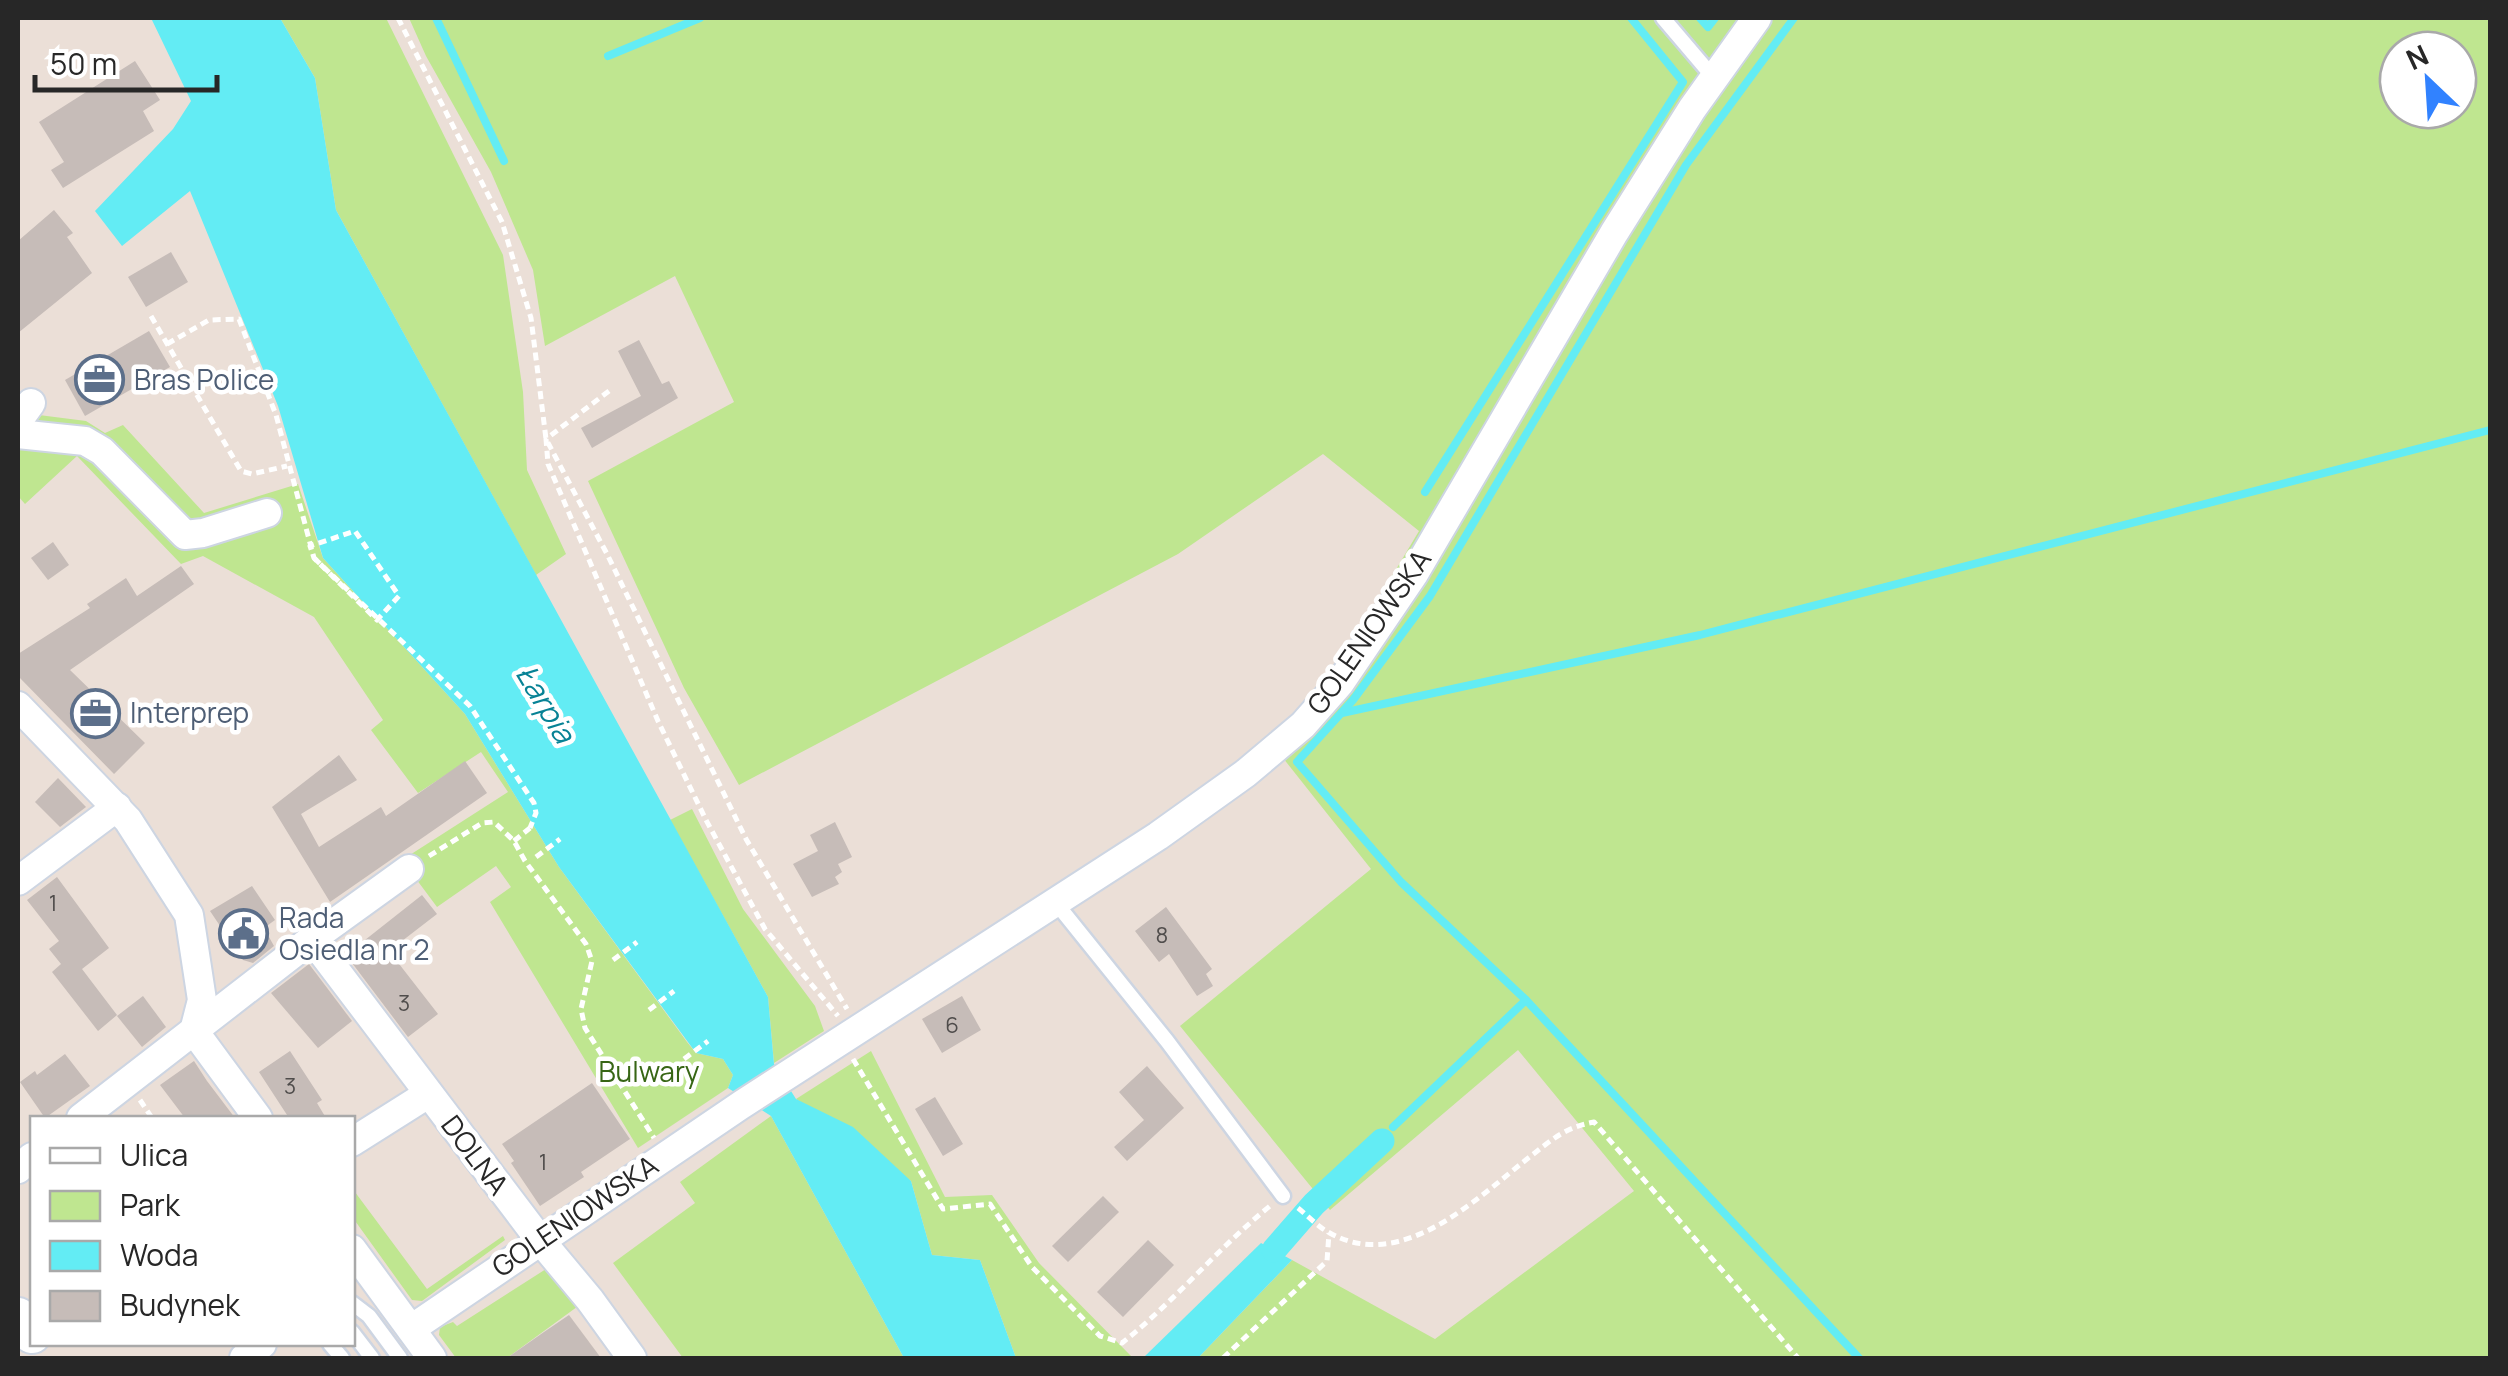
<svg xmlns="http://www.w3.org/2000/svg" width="2508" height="1376" font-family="Manrope,sans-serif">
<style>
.green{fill:#bfe690;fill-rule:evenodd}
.water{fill:#63ecf4}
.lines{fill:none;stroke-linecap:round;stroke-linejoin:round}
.stream{stroke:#63ecf4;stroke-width:8}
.canal{stroke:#63ecf4;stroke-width:25}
.building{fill:#c6bcb8}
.lane-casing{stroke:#cdd5e2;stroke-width:19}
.street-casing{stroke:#cdd5e2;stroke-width:32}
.secondary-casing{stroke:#cdd5e2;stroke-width:42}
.path{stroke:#fff;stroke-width:5;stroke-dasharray:8 5;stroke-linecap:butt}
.lane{stroke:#fff;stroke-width:14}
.street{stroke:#fff;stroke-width:28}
.secondary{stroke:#fff;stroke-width:38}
.path-bridge{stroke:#fff;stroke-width:5;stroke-dasharray:8 5;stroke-linecap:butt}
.labels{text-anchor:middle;stroke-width:9;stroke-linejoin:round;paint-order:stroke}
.number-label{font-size:22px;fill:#4f4c4b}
.service-label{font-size:28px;fill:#4e5e75;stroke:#fff;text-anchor:start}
.street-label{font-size:28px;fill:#272727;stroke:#fff}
.park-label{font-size:28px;fill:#376615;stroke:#fff}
.water-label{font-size:30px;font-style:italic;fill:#078295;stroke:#fff}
</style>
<rect width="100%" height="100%" fill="#ebdfd7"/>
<g class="green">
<polygon points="280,18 386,18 503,255 523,392 527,470 566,554 536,575 336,210 315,78"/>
<path d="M 409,18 L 2490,18 L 2490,1358 L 1198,1358 L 1292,1260 L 1435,1339 L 1634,1191 L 1518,1050 L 1330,1210 L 1180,1026 L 1371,869 L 1283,758 L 1419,531 L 1323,454 L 1178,554 L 739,785 L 684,688 L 588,481 L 734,402 L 675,276 L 545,346 L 533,270 L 491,172 L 426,56 ZM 2398,50 L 2458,50 L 2458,110 L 2398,110 Z"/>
<polygon points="39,415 86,421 105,433 123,425 204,513 298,484 323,558 465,714 559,867 687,1042 696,1053 723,1059 733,1075 728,1088 638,1148 490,902 511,887 496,866 437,907 402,860 508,792 481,752 418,793 371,730 383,720 314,617 203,556 181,564 77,456 25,504 18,496 18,437"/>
<polygon points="692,809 743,909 815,1006 824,1031 774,1063 768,997 670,820"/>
<polygon points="871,1051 945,1197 992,1195 1039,1263 1133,1358 1016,1358 980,1260 932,1255 911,1181 796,1099"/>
<polygon points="771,1116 904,1358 683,1358 613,1263 695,1203 680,1182"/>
<polygon points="352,1188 427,1289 503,1236 505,1240 422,1301 412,1300 353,1218"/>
<polygon points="546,1269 581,1304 507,1358 456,1358 439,1335 440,1327 453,1322 457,1326"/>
</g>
<g class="water">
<polygon points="151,18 280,18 315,78 336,210 768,997 774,1064 796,1099 853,1127 911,1181 932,1255 980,1260 1016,1358 904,1358 771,1116 728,1088 733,1075 723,1059 696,1053 559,867 465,714 323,558 278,406 190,191 122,246 95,211 173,129 191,101"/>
<polygon points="1261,1243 1292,1260 1198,1358 1143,1358"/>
</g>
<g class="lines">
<g class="stream">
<polyline points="436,18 504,161"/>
<polyline points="1700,18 1708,27 1715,18"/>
<polyline points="608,56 700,18"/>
<polyline points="1425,492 1683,82 1631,18"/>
<polyline points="1342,713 1700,635 2490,430"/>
<polyline points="1526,1000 1859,1358"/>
<polyline points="1393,1127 1526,1000 1401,882 1297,762 1353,700 1430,596 1686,165 1794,18"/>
</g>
<polyline class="canal" points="1274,1250 1314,1204 1382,1141"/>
</g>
<g class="building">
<polygon points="135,61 160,100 143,111 154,131 63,188 51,170 64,162 39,122"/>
<polygon points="54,210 73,233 67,237 92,273 18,333 18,241"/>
<polygon points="171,252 188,282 146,307 128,277"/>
<polygon points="149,331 170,367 85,416 65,380"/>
<polygon points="639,340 662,384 669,381 678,398 592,448 581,428 641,396 618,351"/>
<polygon points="53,542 69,565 48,580 31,558"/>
<polygon points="181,566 194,584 70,670 145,743 114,774 18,676 18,654 90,608 87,604 126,578 137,596"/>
<polygon points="339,755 357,780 301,814 319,847 381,807 386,816 465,761 487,793 330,902 272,807"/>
<polygon points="58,778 86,807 60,827 35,802"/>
<polygon points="835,822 852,857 838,864 842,872 835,877 839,884 812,897 793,864 818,851 810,835"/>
<polygon points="57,877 109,948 82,969 117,1015 98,1031 52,972 61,964 49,949 59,941 27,900"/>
<polygon points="252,886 275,920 264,928 274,946 253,963 243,960 210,911"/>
<polygon points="422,895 437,914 389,951 438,1014 408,1037 346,955"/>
<polygon points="1166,907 1212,969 1206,974 1213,986 1197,996 1169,954 1159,962 1135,931"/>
<polygon points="309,964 352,1021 318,1048 271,993"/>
<polygon points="143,996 166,1027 142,1047 117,1016"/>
<polygon points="962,996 981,1030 942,1053 922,1019"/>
<polygon points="290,1051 322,1100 317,1103 326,1118 289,1118 259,1072"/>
<polygon points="65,1054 90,1086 45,1118 20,1082 35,1071 37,1075"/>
<polygon points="194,1061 207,1081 235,1118 185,1118 160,1085"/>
<polygon points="1147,1066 1184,1108 1127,1161 1114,1147 1144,1120 1119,1092"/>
<polygon points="592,1083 630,1139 581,1172 584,1177 540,1206 511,1163 514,1161 502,1144"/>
<polygon points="935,1097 963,1144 943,1156 915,1109"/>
<polygon points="1103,1196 1119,1212 1068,1262 1052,1246"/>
<polygon points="1148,1240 1174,1265 1123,1317 1097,1292"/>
<polygon points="569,1315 601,1358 507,1358 544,1332"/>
</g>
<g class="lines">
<defs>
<g id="lane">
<polyline points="1663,18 1714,78"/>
<polyline points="1056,903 1167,1041 1283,1196"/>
<polyline points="352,1303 369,1316 400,1358"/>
<polyline points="352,1332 372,1358"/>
<polyline points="330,1344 342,1358"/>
</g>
<g id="street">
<polyline points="18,421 31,403"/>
<polyline points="18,434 85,441 102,451 185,535 203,533 267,513"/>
<polyline points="18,706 128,820 189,915 202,1000 194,1031 258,1118"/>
<polyline points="18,881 117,807"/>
<polyline points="312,939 540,1240 590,1300 632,1358"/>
<polyline points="81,1118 312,939 409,869"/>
<polyline points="352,1142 428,1094"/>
<polyline points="18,1169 32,1157"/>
<polyline points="352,1249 432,1358"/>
<polyline points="411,1329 741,1105 1158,836 1246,773 1303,725 1340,683 1414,574 1614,233 1692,109 1757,18"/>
<polyline points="244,1358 262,1344"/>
</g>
<polyline id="secondary" points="18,1317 32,1334"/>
</defs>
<use href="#lane" class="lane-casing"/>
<use href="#street" class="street-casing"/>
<use href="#secondary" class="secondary-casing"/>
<g class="path">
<polyline points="398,18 502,222 531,318 546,439 607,554 746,839 847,1009"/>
<polyline points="151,316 241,471 252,474 287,466"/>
<polyline points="167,344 209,320 239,319 276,415 314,558 377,620 399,596 355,531 310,546 314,558"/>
<polyline points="609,391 546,439 548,464 658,721 706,820 765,929 838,1016"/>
<polyline points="514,841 530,828"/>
<polyline points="429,856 482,823 494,822 514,841 525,861 586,944 592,961 581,1009 585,1028 654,1138"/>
<polyline points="536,857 560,839"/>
<polyline points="613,960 637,942"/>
<polyline points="649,1010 674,991"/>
<polyline points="684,1059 708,1041"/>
<path d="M 853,1059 L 943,1209 L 990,1204 L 1032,1267 L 1100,1336 L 1122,1343 C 1175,1301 1217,1249 1270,1206"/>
<polyline points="140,1100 152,1118"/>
<path d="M 1298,1208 C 1307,1215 1317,1226 1328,1232 C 1400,1274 1474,1201 1527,1159 C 1552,1140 1563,1128 1594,1122 L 1798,1358"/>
<polyline points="1223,1358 1327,1261 1329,1233"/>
</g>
<use href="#lane" class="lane"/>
<use href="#street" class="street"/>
<use href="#secondary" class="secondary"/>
<polyline class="path-bridge" points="314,558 470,706 534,803 536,813 530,828"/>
</g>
<defs>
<symbol id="office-ring" viewBox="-11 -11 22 22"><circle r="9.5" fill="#fff" stroke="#5c6f8a" stroke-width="1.5"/><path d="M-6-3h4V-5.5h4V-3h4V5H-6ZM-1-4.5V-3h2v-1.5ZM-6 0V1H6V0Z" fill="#5c6f8a"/></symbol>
<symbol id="civic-ring" viewBox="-11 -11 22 22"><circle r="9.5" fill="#fff" stroke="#5c6f8a" stroke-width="1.5"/><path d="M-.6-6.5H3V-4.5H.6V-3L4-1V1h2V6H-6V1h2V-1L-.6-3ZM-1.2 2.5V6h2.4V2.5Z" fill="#5c6f8a"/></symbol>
</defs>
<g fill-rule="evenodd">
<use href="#office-ring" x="72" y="352" width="55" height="55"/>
<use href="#office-ring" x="68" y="686" width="55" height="55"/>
<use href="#civic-ring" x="216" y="906" width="55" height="55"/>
</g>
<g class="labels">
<g class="number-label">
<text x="53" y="911">1</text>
<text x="1162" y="943">8</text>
<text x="404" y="1011">3</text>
<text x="952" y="1033">6</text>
<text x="290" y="1094">3</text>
<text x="543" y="1170">1</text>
</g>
<g class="service-label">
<text x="134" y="390">Bras Police</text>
<text x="130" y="723">Interprep</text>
<text x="279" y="928">Rada<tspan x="279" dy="32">Osiedla nr 2</tspan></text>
</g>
<g class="street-label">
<text transform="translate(1369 632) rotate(-55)" y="10">GOLENIOWSKA</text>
<text transform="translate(475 1155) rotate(53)" y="10">DOLNA</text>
<text transform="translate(575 1216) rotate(-34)" y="10">GOLENIOWSKA</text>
</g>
<g class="park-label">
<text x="649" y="1082">Bulwary</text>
</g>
<g class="water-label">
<text transform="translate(545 704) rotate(59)" y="10">Łarpia</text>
</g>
</g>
<rect width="2508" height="1376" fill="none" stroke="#272727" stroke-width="40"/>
<rect x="30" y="1116" width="325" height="230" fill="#ffffff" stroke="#a9a9a9" stroke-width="2.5"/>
<rect x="50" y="1148" width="50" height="15" fill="#ffffff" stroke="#a9a9a9" stroke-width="2.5"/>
<text x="120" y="1166" font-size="30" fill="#272727">Ulica</text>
<rect x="50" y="1191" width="50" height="30" fill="#bfe690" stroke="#a9a9a9" stroke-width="2.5"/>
<text x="120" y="1216" font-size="30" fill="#272727">Park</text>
<rect x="50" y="1241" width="50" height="30" fill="#63ecf4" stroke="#a9a9a9" stroke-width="2.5"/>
<text x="120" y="1266" font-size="30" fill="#272727">Woda</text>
<rect x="50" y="1291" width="50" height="30" fill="#c6bcb8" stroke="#a9a9a9" stroke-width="2.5"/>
<text x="120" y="1316" font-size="30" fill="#272727">Budynek</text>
<g transform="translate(2428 80) rotate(335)"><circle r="48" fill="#ffffff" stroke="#a9a9a9" stroke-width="2.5"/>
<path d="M0-8L18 38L0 25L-18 38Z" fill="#3182ff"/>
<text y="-15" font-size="28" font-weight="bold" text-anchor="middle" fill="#272727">N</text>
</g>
<path d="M35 75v15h182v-15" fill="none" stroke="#272727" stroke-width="5"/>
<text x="50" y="75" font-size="30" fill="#272727" stroke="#ffffff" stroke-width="8" paint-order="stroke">50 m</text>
</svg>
